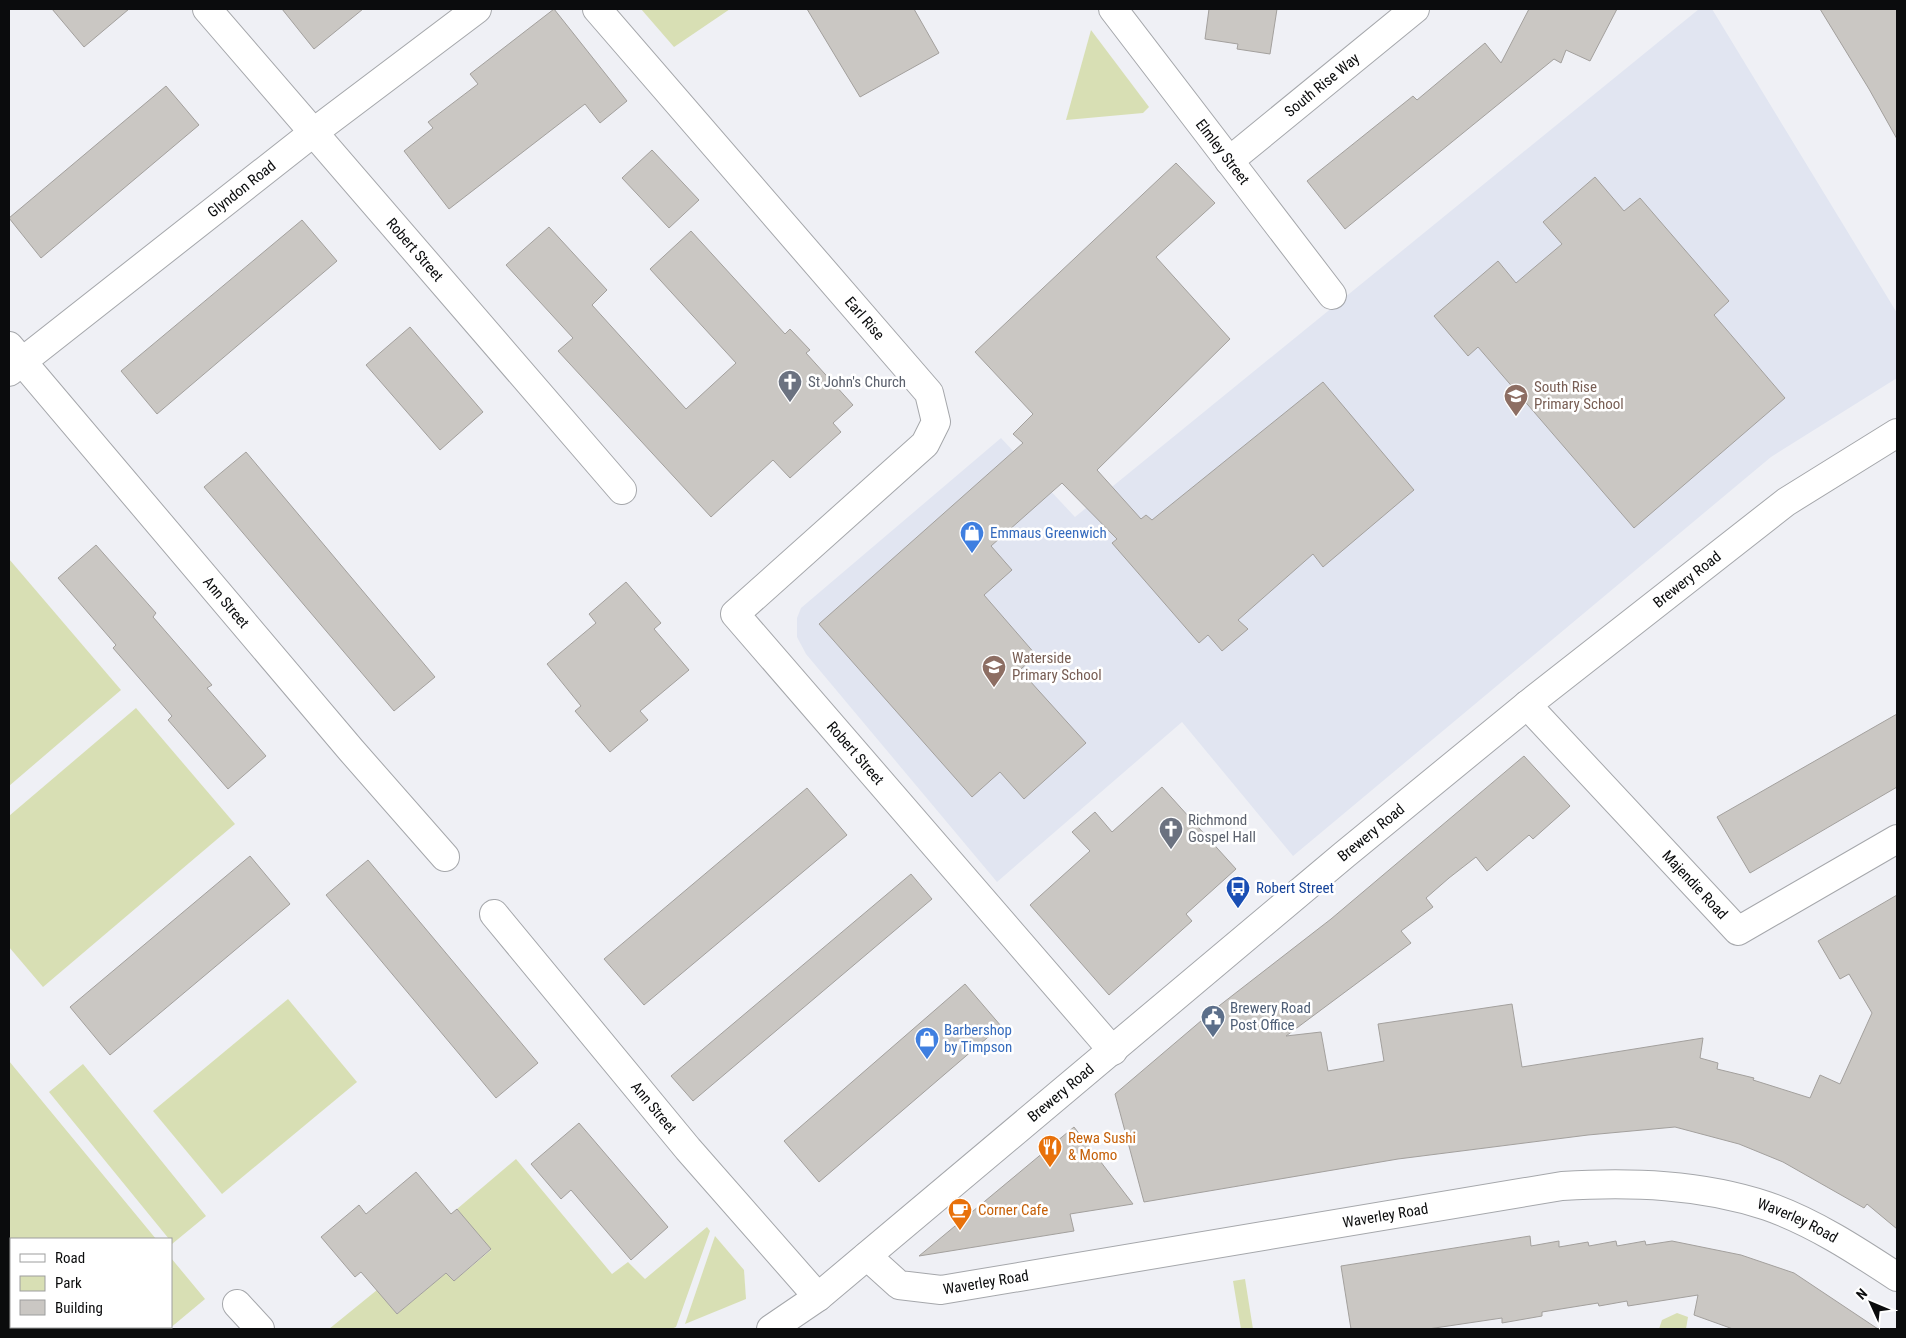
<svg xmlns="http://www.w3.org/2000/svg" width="1906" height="1338" font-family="'Roboto Condensed',sans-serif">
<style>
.built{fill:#e1e5f1}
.green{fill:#d8dfb4}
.building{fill:#cac7c3;stroke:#a3a09d}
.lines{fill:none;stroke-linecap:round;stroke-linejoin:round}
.minor-casing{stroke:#a5a7ab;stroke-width:30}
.minor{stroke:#fff;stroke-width:28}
.labels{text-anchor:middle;stroke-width:5;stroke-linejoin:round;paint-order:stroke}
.street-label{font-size:15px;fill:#0b0c0d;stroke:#fff}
.worship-label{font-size:15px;fill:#5b616d;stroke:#fff;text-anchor:start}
.education-label{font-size:15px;fill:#785e54;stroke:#fff;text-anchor:start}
.shop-label{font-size:15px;fill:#366cbe;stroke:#fff;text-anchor:start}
.transit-label{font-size:15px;fill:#164399;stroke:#fff;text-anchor:start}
.service-label{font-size:15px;fill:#4e5e75;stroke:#fff;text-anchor:start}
.food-label{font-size:15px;fill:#c56008;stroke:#fff;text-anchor:start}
</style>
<rect width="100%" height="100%" fill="#eff0f5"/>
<polygon class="built" points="1699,9 1712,9 1897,313 1897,378 1771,457 1293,856 1182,722 997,882 806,654 797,637 797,618 801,608 1001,438 1075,517"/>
<g class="green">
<polygon points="641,9 730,9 674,47"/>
<polygon points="1091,30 1149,107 1143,113 1066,120"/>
<polygon points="9,559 121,690 9,786"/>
<polygon points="136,708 235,824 43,987 9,947 9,816"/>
<polygon points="288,999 357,1082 222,1194 153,1111"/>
<polygon points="9,1061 156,1239 11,1239 11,1327 171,1327 171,1258 205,1299 169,1329 9,1329"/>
<polygon points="83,1064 206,1216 172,1244 171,1239 169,1239 49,1092"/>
<polygon points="516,1159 612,1274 628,1262 645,1279 707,1227 710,1231 676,1327 671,1329 329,1329 377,1290 397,1314 446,1273 454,1281 491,1250 457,1209"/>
<polygon points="715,1236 744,1270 746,1299 685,1324"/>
<polygon points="1245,1279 1253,1329 1241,1329 1233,1281"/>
<polygon points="1677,1313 1688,1317 1686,1329 1659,1329 1662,1320"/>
</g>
<g class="building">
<polygon points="52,9 129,9 84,47"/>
<polygon points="282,9 363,9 314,49"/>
<polygon points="554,9 627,101 600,123 585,104 449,209 404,151 433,128 428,122 478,84 470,74"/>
<polygon points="807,9 914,9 939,53 860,97"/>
<polygon points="1209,9 1277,9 1270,54 1237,49 1238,44 1205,39"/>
<polygon points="1529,9 1617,9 1590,61 1566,50 1561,63 1554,59 1345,229 1307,181 1413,96 1417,100 1485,43 1501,63"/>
<polygon points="1820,9 1897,9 1897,139 1869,89"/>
<polygon points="166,86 199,125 41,258 9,218"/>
<polygon points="652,150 699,200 669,228 622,178"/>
<polygon points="1176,163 1215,203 1156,257 1230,339 1097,470 1141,519 1146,515 1152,520 1323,382 1414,490 1323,567 1313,554 1238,620 1248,629 1222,651 1208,635 1199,643 1112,543 1117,539 1062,483 991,546 1012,570 984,595 1036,655 1020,670 1086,743 1024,799 1000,772 972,797 819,624 1023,443 1013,434 1033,414 975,352"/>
<polygon points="1595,177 1624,211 1640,198 1729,301 1714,315 1785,398 1634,528 1478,347 1468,356 1434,316 1498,261 1516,283 1562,244 1543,222"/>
<polygon points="302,220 337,261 157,414 121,371"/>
<polygon points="549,227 607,290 592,305 686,409 736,363 650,269 691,231 785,334 790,329 810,350 806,353 853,405 833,423 841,432 790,478 773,460 711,517 558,351 573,338 506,265"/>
<polygon points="410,327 483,412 440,450 366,365"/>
<polygon points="246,452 435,677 394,711 204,487"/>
<polygon points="96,545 156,613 153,617 212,685 207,688 266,756 228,789 168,720 172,716 113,648 116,645 58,578"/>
<polygon points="626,582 661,623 654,629 689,670 640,711 648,720 610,752 575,711 581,706 547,664 596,623 589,614"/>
<polygon points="1897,714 1897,787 1750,873 1717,817"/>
<polygon points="1524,756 1570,806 1533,839 1529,835 1487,871 1476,857 1449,878 1426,898 1433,907 1401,931 1411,943 1286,1036 1321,1032 1328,1071 1384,1061 1378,1024 1512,1004 1522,1067 1703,1038 1700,1058 1718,1063 1717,1069 1754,1078 1753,1080 1810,1098 1820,1075 1840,1084 1872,1013 1849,974 1840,979 1818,941 1897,895 1897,1229 1867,1204 1864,1208 1783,1162 1739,1144 1675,1127 1588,1135 1398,1159 1144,1202 1115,1094 1215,1009 1331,919"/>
<polygon points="1162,787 1236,869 1186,914 1192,921 1109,995 1030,905 1090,851 1072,832 1095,812 1112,832"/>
<polygon points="807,788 847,835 644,1005 604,959"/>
<polygon points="250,856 290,904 110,1055 70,1007"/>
<polygon points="368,860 538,1063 496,1098 326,895"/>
<polygon points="911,874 932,899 693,1101 671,1076"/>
<polygon points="965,984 1001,1026 819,1182 784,1141"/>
<polygon points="579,1123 668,1227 631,1260 571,1190 561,1199 531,1164"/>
<polygon points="1074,1127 1133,1204 1070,1214 1074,1231 919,1256"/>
<polygon points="416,1172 451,1214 457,1209 491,1249 454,1281 446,1273 397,1314 361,1272 355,1277 321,1237 359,1205 366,1214"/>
<polygon points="1530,1236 1531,1246 1559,1241 1559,1247 1588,1242 1589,1246 1616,1241 1617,1246 1645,1241 1646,1245 1672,1241 1741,1255 1794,1273 1878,1329 1733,1329 1694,1315 1698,1295 1628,1306 1627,1301 1599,1306 1598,1303 1542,1312 1542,1316 1502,1323 1502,1318 1428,1329 1351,1329 1341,1266"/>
</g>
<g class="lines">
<defs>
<g id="minor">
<path id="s1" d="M 207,9 L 622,490"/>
<path id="s2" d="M 597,9 L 929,393 L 936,422 L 925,444 L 735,614 L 1113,1051"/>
<path id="s3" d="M 1113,9 L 1332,295"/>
<path id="s4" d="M 1229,161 L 1415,9"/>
<path id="s5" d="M 9,346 L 351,750 L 445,857"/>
<path id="s6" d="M 9,372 L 314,132 L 477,9"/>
<path id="s7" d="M 1527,705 L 1738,931 L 1897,839"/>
<path id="s8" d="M 494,914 L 688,1149 L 818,1297"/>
<path id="s9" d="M 867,1256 L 899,1285 L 941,1290 L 1562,1186 C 1631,1182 1701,1184 1767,1206 C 1813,1222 1856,1250 1897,1277"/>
<polyline points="237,1304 260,1329"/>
<path id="s10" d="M 771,1329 L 818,1297 L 1344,855 L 1527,705 L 1786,502 L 1897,433"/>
</g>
</defs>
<use href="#minor" class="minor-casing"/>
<use href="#minor" class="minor"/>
</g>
<defs>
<symbol id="church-pin" viewBox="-11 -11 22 30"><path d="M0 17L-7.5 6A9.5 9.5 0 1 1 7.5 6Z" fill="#6b7280" stroke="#fff"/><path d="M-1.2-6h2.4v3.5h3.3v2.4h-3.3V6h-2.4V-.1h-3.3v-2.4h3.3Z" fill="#fff"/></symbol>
<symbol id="school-pin" viewBox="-11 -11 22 30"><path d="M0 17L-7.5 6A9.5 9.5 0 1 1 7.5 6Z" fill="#8d6e63" stroke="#fff"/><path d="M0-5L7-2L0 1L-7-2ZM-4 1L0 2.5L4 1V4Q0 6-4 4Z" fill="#fff"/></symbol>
<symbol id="shop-pin" viewBox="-11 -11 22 30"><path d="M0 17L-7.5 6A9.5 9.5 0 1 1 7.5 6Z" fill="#3f7fe0" stroke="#fff"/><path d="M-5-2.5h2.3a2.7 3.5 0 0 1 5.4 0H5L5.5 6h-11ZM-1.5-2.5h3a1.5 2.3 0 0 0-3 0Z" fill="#fff"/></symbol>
<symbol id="bus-pin" viewBox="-11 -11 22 30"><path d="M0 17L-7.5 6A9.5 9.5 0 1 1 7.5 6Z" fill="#1a4fb4" stroke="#fff"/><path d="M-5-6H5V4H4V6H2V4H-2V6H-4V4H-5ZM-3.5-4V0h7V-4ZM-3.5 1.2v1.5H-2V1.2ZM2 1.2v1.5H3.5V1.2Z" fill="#fff"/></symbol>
<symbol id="civic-pin" viewBox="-11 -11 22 30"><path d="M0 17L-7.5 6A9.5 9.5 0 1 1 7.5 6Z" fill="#5c6f8a" stroke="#fff"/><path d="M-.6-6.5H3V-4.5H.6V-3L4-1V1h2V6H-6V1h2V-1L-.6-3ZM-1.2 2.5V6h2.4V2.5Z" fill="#fff"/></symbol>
<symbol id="restaurant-pin" viewBox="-11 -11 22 30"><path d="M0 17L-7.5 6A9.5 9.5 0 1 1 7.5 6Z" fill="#e8710a" stroke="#fff"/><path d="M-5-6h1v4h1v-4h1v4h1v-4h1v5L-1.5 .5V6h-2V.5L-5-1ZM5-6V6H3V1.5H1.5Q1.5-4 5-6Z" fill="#fff"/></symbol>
<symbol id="cafe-pin" viewBox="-11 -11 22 30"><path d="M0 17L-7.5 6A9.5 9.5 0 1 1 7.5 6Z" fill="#e8710a" stroke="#fff"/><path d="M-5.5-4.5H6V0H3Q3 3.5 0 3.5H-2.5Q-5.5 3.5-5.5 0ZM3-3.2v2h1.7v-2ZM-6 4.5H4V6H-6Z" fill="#fff"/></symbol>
</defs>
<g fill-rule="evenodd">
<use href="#church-pin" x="776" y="368" width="28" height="38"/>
<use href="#school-pin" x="1502" y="382" width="28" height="38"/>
<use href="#shop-pin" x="958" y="519" width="28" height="38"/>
<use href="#school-pin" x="980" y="653" width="28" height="38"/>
<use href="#church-pin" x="1157" y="815" width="28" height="38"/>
<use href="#bus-pin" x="1224" y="874" width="28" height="38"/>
<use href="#civic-pin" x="1199" y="1003" width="28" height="38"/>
<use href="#shop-pin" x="913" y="1025" width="28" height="38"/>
<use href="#restaurant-pin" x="1036" y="1133" width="28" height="38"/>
<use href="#cafe-pin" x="946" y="1196" width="28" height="38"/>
</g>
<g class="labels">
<g class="street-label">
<text dy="5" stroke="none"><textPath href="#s4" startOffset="120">South Rise Way</textPath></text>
<text dy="5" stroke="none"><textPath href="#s3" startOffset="180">Elmley Street</textPath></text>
<text dy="5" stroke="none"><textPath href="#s6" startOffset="296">Glyndon Road</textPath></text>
<text dy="5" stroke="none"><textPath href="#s1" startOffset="318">Robert Street</textPath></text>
<text dy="5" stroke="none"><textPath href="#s2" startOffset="409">Earl Rise</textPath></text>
<text dy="5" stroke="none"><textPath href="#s10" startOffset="1184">Brewery Road</textPath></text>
<text dy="5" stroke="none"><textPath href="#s5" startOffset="336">Ann Street</textPath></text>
<text dy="5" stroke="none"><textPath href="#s2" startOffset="1001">Robert Street</textPath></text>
<text dy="5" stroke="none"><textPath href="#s10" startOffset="779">Brewery Road</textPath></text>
<text dy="5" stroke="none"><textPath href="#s7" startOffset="246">Majendie Road</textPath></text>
<text dy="5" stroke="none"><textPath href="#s10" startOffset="374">Brewery Road</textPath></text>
<text dy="5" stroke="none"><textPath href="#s8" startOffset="251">Ann Street</textPath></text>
<text dy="5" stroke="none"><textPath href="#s9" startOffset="536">Waverley Road</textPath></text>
<text dy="5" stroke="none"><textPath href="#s9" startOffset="956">Waverley Road</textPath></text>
<text dy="5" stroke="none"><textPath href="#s9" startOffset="131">Waverley Road</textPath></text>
</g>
<g class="worship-label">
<text x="808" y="387">St John's Church</text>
<text x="1188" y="825">Richmond<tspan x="1188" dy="17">Gospel Hall</tspan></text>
</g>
<g class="education-label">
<text x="1534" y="392">South Rise<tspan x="1534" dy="17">Primary School</tspan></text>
<text x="1012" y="663">Waterside<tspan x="1012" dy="17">Primary School</tspan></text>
</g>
<g class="shop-label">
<text x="990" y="538">Emmaus Greenwich</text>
<text x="944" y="1035">Barbershop<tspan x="944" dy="17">by Timpson</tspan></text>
</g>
<g class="transit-label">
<text x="1256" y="893">Robert Street</text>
</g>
<g class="service-label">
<text x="1230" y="1013">Brewery Road<tspan x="1230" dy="17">Post Office</tspan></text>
</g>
<g class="food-label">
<text x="1068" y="1143">Rewa Sushi<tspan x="1068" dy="17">&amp; Momo</tspan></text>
<text x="978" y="1215">Corner Cafe</text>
</g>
</g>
<rect width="1906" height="1338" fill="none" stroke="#0b0c0d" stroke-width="20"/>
<rect x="10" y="1238" width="162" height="90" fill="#ffffff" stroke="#9d9e9e"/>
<rect x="20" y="1254" width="25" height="8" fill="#ffffff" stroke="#9d9e9e"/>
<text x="55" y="1263" font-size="15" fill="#0b0c0d">Road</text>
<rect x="20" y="1276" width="25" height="15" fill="#d8dfb4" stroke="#9d9e9e"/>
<text x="55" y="1288" font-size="15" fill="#0b0c0d">Park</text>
<rect x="20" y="1300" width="25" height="15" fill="#cac7c3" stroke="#9d9e9e"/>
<text x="55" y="1313" font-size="15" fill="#0b0c0d">Building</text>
<g transform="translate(1871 1303) rotate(314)" stroke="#ffffff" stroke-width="4" paint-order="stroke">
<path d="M0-4L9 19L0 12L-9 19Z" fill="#0b0c0d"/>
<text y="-8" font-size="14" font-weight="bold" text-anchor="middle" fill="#0b0c0d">N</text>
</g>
</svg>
